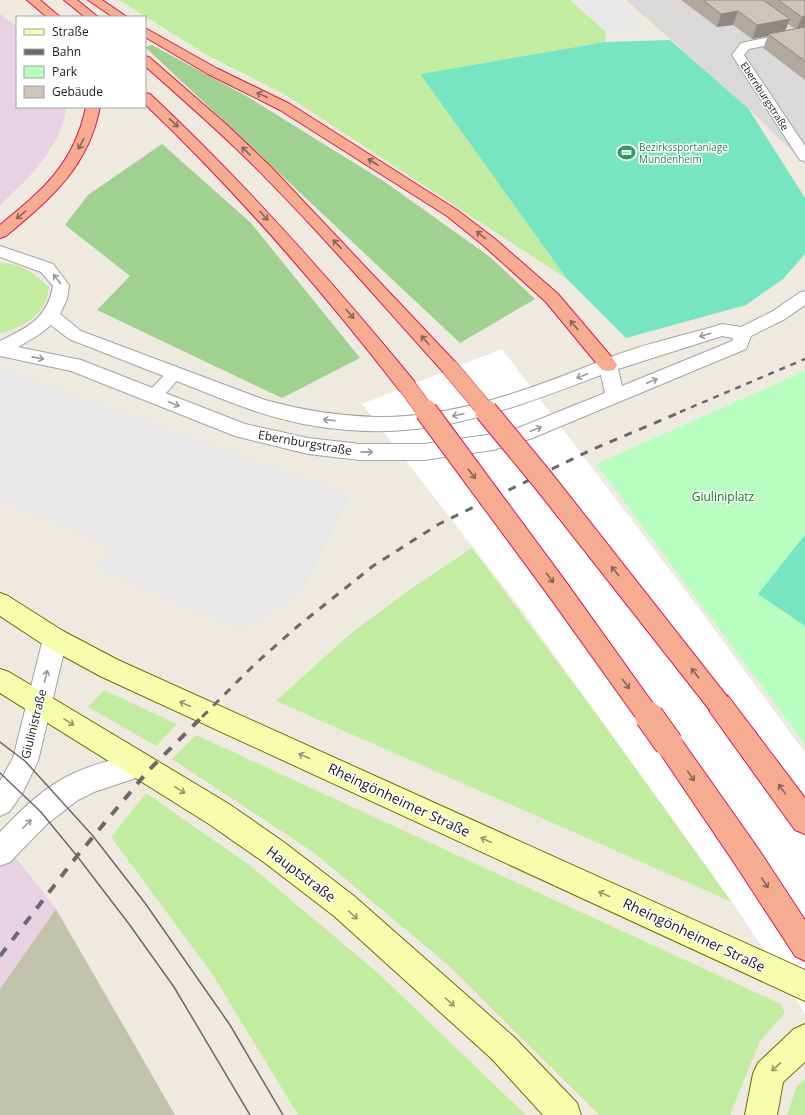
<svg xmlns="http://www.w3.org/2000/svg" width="805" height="1115" font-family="'Open Sans',sans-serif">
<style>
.residential{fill:#dad9d8}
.industrial{fill:#e8d1e2}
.construction{fill:#c2c3ab}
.grass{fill:#c2eda1}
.forest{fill:#a0d191}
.park{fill:#b8fec1}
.pitch{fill:#77e5c1}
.parking{fill:#e8e8e8}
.pier{fill:#fff}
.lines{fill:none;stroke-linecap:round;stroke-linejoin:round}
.service-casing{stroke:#a3a3a3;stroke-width:2}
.minor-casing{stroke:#a3a3a3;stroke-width:2}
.secondary-casing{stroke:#627500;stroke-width:2}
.trunk-casing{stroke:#e41650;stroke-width:2}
.service{fill:#fff;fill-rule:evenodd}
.minor{fill:#fff;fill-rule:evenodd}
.secondary{fill:#f6feae;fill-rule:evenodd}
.trunk{fill:#f6ac91;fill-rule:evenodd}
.tram{stroke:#6a6a6a;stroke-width:1.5}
.rail-far2{stroke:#6a6a6a;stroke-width:2.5;stroke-dasharray:6 6;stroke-linecap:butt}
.rail-far1{stroke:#6a6a6a;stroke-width:3;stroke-dasharray:8 8;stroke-linecap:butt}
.rail{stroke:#6a6a6a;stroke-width:4;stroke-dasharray:10 10;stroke-linecap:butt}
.trunk-bridge-far2-casing{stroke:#e41650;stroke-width:18;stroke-linecap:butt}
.trunk-bridge-far1-casing{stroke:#e41650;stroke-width:24;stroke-linecap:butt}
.trunk-bridge-casing{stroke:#e41650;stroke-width:30;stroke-linecap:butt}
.trunk-bridge-far2{stroke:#f6ac91;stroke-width:17}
.trunk-bridge-far1{stroke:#f6ac91;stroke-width:22}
.trunk-bridge{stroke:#f6ac91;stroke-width:28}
.wall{fill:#b1a99f;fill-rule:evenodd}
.shaded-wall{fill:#908982}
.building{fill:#cec4b9;stroke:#908982}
.oneway{stroke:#896456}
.oneway2{stroke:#999}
.oneway3{stroke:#94986c}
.labels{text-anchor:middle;stroke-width:3;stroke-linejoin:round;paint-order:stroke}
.far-street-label{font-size:10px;fill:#1c1c1c;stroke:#fff}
.far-leisure-label{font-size:10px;fill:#27864d;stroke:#fff;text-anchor:start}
.street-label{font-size:12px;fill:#1c1c1c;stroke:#fff}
.park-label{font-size:12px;fill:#038114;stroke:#fff}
.near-street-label{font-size:14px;fill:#1c1c1c;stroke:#fff}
</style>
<rect width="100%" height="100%" fill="#eeeae0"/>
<polygon class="residential" points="626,0 805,0 805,164 748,108"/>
<g class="industrial">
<polygon points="0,14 17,27 17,107 66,107 64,120 58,136 45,157 29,177 0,205"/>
<polygon points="0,837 56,909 0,989"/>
</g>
<polygon class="construction" points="56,909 175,1115 0,1115 0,989"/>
<g class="grass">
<polygon points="119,0 570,0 606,32 605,42 420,74 567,279 287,96 207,55"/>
<path d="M 0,263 C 22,263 33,273 49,287 C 45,317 26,325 0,334 Z"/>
<polygon points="472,548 630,759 732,902 276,701 350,634 409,590"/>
<polygon points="104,690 177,724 156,746 88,707"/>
<polygon points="196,735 781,1004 785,1013 760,1041 731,1112 731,1115 599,1115 448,965 313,852 172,759"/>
<polygon points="146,793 248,864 378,973 526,1115 298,1115 213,975 111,837"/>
<polygon points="805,1080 805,1115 787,1115 797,1086"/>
</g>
<g class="forest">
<polygon points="152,45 248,97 385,182 490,257 535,299 460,343 145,47"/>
<polygon points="162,144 251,223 360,358 282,398 97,310 130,276 65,225 88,195"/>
</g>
<polygon class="park" points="805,371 805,744 596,464"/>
<g class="pitch">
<polygon points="670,40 748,108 805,198 805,254 783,279 746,305 626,338 567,279 420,74 605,42"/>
<polygon points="805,535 805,626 758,594"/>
</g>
<g class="parking">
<polygon points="570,0 614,0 644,26 606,32"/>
<polygon points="0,368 350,495 302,591 242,630 96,568 111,546 0,500"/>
</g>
<polygon class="pier" points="502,349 700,610 805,753 805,1013 737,909 524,613 362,404"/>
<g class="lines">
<defs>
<path id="service" d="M 175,368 L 180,369 L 182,373 L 180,377 C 172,385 162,403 149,399 L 147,395 L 149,391 L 170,369 Z"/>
<g id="minor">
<polygon points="805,30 805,38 749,49 744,55 805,146 805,161 800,160 798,157 732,55 741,43"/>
<path d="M 0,246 L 53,264 L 69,285 L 67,299 L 60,314 L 81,331 L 265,400 C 301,410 338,416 376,417 C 454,418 532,389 603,360 C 639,345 678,337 716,326 L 722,324 L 741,327 L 773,311 L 799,293 L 805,291 L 805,305 L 785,319 L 751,336 L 746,349 L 530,439 L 493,450 L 424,460 L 360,460 L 308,454 L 235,436 L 71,371 L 0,356 L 0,341 C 28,327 47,319 53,286 L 41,272 L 0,257 ZM 51,325 L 69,339 C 107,354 146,369 184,384 C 208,393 231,403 255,411 C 316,432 385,437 449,424 C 502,413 551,394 601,375 L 605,393 L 518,428 L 493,434 L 424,444 L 360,444 L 308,438 L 245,424 L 81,360 L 18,347 L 40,334 ZM 722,336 L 733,338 L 732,341 L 622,386 L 618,369 Z"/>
<polygon points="55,628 63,631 67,639 38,761 22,794 9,812 0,816 0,781 13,758 43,639 47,631"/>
<path d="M 139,752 L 148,756 L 152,765 L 148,774 L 94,792 L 78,800 L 47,824 L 10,862 L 0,866 L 0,832 C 21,810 44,787 72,774 C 93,764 116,759 139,752 Z"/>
</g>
<g id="secondary">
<polygon points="0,593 8,596 63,631 118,660 805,970 805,1001 100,676 47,647 0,616"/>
<polygon points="0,669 9,672 229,804 285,843 354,896 514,1037 577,1103 581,1115 543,1115 492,1059 334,916 265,863 209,824 0,693"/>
<polygon points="805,1024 805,1062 783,1082 777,1115 745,1115 753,1074 758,1063 794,1029"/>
</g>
<g id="trunk">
<polygon points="27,0 40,0 60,17 47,17"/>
<polygon points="64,0 77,0 98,17 85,17"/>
<polygon points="88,0 102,0 127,17 113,17"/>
<polygon points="145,28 216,68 290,104 457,210 495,239 558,294 614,360 617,365 614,370 608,371 602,370 546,302 483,245 447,216 280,110 208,74 145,37"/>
<path d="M 145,56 L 149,57 L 227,125 L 271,167 L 457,364 L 460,369 L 457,374 L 451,375 L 445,374 C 379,301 315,226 246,158 C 213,126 179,96 145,66 Z"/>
<path d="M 145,93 L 150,94 C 245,183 331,280 414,381 L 416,386 L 414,391 L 407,393 L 400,391 C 321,289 238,193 145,104 Z"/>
<path d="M 86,107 L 100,107 C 88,168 51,198 6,236 L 0,238 L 0,225 C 43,190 74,164 86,107 Z"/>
<polygon points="719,692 728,696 805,798 805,834 795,830 710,712 707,704 710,696"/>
<polygon points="669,731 678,735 757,847 805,920 805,961 795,956 737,867 660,753 656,744 660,735"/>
</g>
</defs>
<use href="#service" class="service-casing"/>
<use href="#minor" class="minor-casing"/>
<use href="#secondary" class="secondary-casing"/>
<use href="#trunk" class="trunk-casing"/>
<use href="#service" class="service"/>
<use href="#minor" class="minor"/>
<use href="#secondary" class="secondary"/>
<use href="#trunk" class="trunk"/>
<g class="tram">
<polyline points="0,742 25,761 93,836 145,903 230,1025 283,1115"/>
<polyline points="0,773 40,811 77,856 129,924 174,987 250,1115"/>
</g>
<polyline class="rail-far2" points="680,412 805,359"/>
<polyline class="rail-far1" points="202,717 256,663 298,626 373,566 439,524 591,450 683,411"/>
<polyline class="rail" points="0,956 77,856 148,771 203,716"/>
<defs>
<g id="trunk-bridge-far2">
<polyline points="451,369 487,412"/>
<polyline points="407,386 426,412"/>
</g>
<g id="trunk-bridge-far1">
<polyline points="426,411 556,587 649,717"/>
<polyline points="486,411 543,480 719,704"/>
</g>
<polyline id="trunk-bridge" points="649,716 669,744"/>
</defs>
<use href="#trunk-bridge-far2" class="trunk-bridge-far2-casing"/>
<use href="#trunk-bridge-far1" class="trunk-bridge-far1-casing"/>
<use href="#trunk-bridge" class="trunk-bridge-casing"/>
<use href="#trunk-bridge-far2" class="trunk-bridge-far2"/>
<use href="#trunk-bridge-far1" class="trunk-bridge-far1"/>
<use href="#trunk-bridge" class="trunk-bridge"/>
</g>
<path class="wall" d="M 681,0 L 805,0 L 805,80 L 763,48 L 768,36 L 752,39 L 733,25 L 717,27 ZM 788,24 L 795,29 L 785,31 Z"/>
<g class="shaded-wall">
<polygon points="738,11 733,25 717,27 721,14"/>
<polygon points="805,16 805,29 796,30 802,17"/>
<polygon points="790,19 784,33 768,34 768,36 752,39 757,25"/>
</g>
<g class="building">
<polygon points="703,0 763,0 790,19 757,25 738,11 721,14"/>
<polygon points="778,0 805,0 805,16 802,17"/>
<polygon points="805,27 805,61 768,34"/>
</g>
<defs><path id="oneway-shaft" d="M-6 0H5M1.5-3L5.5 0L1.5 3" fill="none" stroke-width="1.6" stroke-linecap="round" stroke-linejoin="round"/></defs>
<g class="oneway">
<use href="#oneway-shaft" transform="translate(262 95) rotate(-155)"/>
<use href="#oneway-shaft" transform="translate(174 123) rotate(43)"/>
<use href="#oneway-shaft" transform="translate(81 144) rotate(118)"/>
<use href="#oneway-shaft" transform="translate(246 151) rotate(-136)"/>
<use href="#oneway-shaft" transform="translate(373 162) rotate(-147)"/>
<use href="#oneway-shaft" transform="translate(21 215) rotate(140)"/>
<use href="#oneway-shaft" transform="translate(264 216) rotate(48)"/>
<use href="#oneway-shaft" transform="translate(481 235) rotate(-141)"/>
<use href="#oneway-shaft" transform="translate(337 244) rotate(-133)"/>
<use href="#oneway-shaft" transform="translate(350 314) rotate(50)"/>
<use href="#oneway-shaft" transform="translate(574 325) rotate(-130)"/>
<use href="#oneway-shaft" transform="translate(425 340) rotate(-132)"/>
<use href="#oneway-shaft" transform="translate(472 474) rotate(53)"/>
<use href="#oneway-shaft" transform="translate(615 571) rotate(-128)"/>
<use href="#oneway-shaft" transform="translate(550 578) rotate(53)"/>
<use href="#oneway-shaft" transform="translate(695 673) rotate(-128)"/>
<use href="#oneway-shaft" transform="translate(626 684) rotate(54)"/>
<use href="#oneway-shaft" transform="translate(691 776) rotate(55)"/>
<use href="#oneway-shaft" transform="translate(782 789) rotate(-126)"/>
<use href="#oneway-shaft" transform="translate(765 883) rotate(57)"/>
</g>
<g class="oneway2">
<use href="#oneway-shaft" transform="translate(57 279) rotate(-128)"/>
<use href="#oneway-shaft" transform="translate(705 335) rotate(163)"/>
<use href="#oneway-shaft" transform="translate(38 358) rotate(11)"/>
<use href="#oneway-shaft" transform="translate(582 376) rotate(158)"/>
<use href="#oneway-shaft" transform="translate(652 381) rotate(-22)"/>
<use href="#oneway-shaft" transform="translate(174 404) rotate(22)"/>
<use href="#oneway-shaft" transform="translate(458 415) rotate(168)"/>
<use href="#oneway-shaft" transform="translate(329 420) rotate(-174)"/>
<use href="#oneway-shaft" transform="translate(536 429) rotate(-22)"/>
<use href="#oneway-shaft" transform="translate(367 452) rotate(1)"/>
<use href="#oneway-shaft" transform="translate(46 676) rotate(-77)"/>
<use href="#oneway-shaft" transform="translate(27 824) rotate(-45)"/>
</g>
<g class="oneway3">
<use href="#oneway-shaft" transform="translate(185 704) rotate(-156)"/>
<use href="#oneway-shaft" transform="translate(69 722) rotate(32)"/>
<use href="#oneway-shaft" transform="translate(304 756) rotate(-155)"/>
<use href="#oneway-shaft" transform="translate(180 790) rotate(32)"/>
<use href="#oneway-shaft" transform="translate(486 840) rotate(-155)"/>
<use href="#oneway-shaft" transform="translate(604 894) rotate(-155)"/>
<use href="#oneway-shaft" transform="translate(353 915) rotate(42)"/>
<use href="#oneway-shaft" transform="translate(450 1002) rotate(41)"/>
<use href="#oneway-shaft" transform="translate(776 1067) rotate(137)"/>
</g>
<defs>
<symbol id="stadium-bare" viewBox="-9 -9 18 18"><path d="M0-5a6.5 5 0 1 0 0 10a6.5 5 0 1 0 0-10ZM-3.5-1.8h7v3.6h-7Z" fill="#2e9e5b" stroke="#fff" stroke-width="2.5" paint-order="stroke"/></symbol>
</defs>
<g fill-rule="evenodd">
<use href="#stadium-bare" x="614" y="140" width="25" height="25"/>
</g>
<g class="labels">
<g class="far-street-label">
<text transform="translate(765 96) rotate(57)" y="4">Ebernburgstraße</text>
</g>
<g class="far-leisure-label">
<text x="639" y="151">Bezirkssportanlage<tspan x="639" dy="12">Mundenheim</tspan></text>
</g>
<g class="street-label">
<text transform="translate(305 443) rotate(10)" y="4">Ebernburgstraße</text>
<text transform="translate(34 724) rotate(-76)" y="4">Giulinistraße</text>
</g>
<g class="park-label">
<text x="723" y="501">Giuliniplatz</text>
</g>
<g class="near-street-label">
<text transform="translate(399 800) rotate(25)" y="5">Rheingönheimer Straße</text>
<text transform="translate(301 874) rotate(37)" y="5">Hauptstraße</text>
<text transform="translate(694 935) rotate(25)" y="5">Rheingönheimer Straße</text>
</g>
</g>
<rect x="16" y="16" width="130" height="92" fill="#ffffff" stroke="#a4a4a4"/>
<rect x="24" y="29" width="20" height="6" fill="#f6feae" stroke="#a4a4a4"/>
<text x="52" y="36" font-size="12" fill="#1c1c1c">Straße</text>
<rect x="24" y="49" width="20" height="6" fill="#6a6a6a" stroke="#a4a4a4"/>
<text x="52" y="56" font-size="12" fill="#1c1c1c">Bahn</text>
<rect x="24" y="66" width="20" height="12" fill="#b8fec1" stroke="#a4a4a4"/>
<text x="52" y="76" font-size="12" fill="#1c1c1c">Park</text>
<rect x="24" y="86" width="20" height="12" fill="#cec4b9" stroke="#a4a4a4"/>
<text x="52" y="96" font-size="12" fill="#1c1c1c">Gebäude</text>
</svg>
